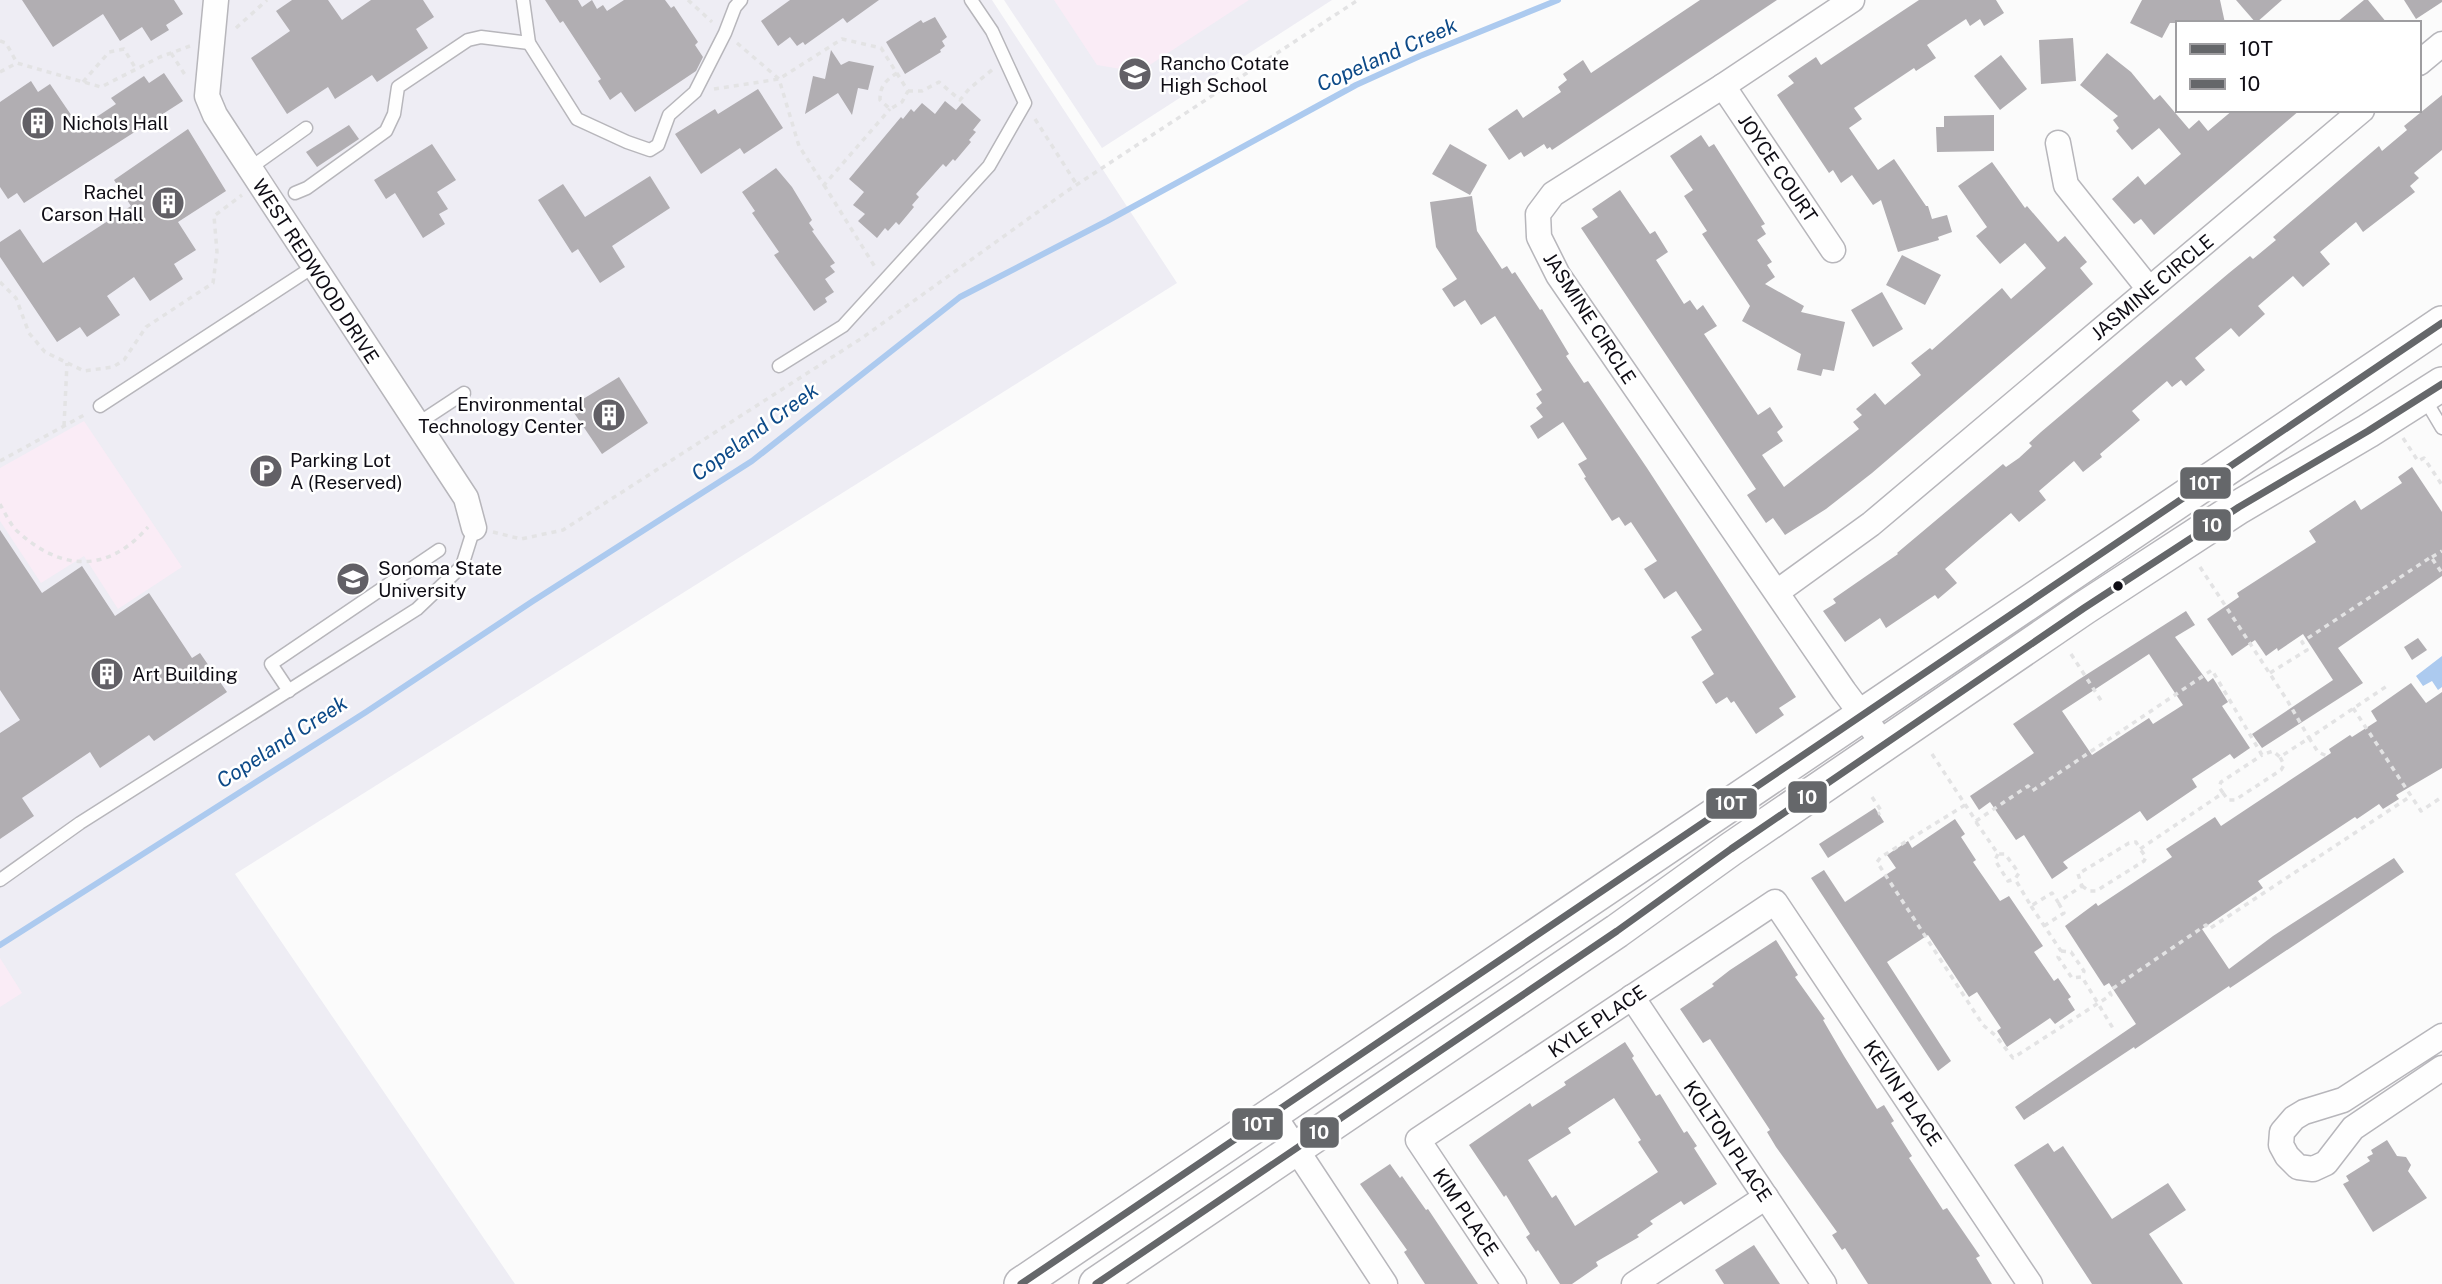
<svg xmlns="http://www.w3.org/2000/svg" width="2442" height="1284" font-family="'Public Sans',sans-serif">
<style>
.built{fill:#eeedf4}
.green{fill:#faecf6}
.water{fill:#accaef}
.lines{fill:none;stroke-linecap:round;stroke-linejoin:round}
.stream{stroke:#accaef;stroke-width:6}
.building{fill:#b1aeb2;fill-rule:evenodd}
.lane-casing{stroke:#b7b6bb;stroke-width:15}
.street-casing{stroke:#b7b6bb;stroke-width:27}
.secondary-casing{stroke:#b7b6bb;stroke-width:36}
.path{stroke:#e3e3e4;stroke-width:3.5;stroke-dasharray:5 5;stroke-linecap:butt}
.lane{stroke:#fefefe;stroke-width:12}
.street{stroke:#fefefe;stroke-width:24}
.secondary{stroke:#fefefe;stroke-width:33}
.bus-1-casing{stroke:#fff;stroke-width:12}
.bus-2-casing{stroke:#fff;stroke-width:12}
.bus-1{stroke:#65676a;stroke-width:7}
.bus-2{stroke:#65676a;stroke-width:7}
.bus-dot{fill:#0f0d15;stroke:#fff;stroke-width:2.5}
.labels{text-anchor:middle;stroke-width:5;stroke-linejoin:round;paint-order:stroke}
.poi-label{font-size:19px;fill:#0f0d15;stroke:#fff;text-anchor:start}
.street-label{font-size:19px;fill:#0f0d15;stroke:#fff}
.water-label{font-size:21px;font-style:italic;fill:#0d4a88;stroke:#fff}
.line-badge{stroke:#fff;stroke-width:2.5}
.badge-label{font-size:19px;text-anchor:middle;font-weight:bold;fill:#fff}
</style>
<rect width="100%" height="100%" fill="#fbfbfb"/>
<g class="built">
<polygon points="0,0 992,0 1177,283 235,874 515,1284 0,1284"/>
<polygon points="1004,0 1332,0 1102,148"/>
</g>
<g class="green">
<polygon points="1054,0 1249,0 1139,72 1097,65"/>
<polygon points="84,421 182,567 118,609 84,556 41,583 0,521 0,468"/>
<polygon points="0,958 22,993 0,1007"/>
</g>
<polygon class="water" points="2442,656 2442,687 2438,690 2432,681 2423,686 2416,676"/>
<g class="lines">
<polyline class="stream" points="0,945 366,712 533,601 752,461 960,297 1107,221 1356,85 1420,56 1558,0"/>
</g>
<g class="building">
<polygon points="22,0 174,0 183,14 166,25 169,30 151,41 142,27 120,41 103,14 53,47"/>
<polygon points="292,0 328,0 342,20 371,0 423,0 434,17 416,29 428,48 377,82 372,75 335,99 328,87 287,114 251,58 290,31 276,11"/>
<polygon points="545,0 578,0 582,7 592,0 597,9 603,5 607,11 624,0 665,0 671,8 674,6 698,42 695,45 703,57 696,71 635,112 621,92 610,100 598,81 601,79 563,21 560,23"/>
<polygon points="790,0 879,0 847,23 843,18 805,45 803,42 797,46 790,37 778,46 761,21"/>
<polygon points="1700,0 1777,0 1552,150 1550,147 1547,149 1544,144 1524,157 1521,152 1509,160 1488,129 1517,109 1523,118 1561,92 1558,87 1567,80 1563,74 1583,60 1591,73"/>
<polygon points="1919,0 1996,0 2004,13 1984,26 1980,19 1970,26 1966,19 1927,45 1936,58 1916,71 1914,68 1854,108 1862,119 1849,128 1878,170 1894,159 1926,206 1928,206 1932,219 1947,215 1952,232 1938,237 1939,240 1898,252 1881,200 1873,205 1852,175 1841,183 1833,170 1829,173 1777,95 1794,83 1788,76 1816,57 1821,65"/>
<polygon points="2142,0 2220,0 2225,23 2170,23 2162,38 2130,23"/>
<polygon points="2236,0 2282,0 2256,23"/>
<polygon points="2364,0 2368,0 2387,23 2336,23"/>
<polygon points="2404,0 2442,0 2442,2 2416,19"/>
<polygon points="935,17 947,37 942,41 945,46 940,50 941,52 905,74 886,42 921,20 923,23"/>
<polygon points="2073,38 2076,81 2041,84 2039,40"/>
<polygon points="831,50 841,65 849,61 874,66 868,90 858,88 852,115 838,93 805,114 813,76 825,79"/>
<polygon points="2107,53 2131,72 2154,100 2160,95 2189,129 2199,120 2208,131 2233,110 2300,110 2154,235 2141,219 2134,224 2112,199 2138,176 2145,185 2181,154 2159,128 2132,150 2116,131 2119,128 2113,120 2118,116 2080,85"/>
<polygon points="2001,55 2027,89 2000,110 1974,76"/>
<polygon points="164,73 183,101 24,203 17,193 8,199 0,187 0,102 31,81 38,92 50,84 80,128 116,104 111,98 144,76 149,83"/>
<polygon points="758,89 783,128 744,154 740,148 701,174 675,134 715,109 718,114"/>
<polygon points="2442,95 2442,150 2414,173 2419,178 2410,186 2415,192 2363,232 2356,222 2320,252 2330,264 2303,287 2293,276 2258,306 2265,314 2239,337 2231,328 2195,358 2205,370 2186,386 2181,380 2172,387 2167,381 2132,411 2140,420 2100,454 2102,457 2083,472 2074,461 2039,491 2046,500 2019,522 2011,513 1980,539 1945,569 1957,583 1938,599 1935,595 1886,628 1880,618 1845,642 1823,611 1836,603 1833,599 1898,554 1897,553 2003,464 2006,467 2019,458 2032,446 2029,443 2041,432 2229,273 2250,256 2253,259 2276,240 2273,237 2379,146 2382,151 2407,130 2404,126"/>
<polygon points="945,101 956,110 962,103 981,120 973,130 976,132 969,140 971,142 955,161 953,159 946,167 943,164 916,194 919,197 912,205 914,207 899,225 896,222 888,231 885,228 877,238 858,221 865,214 853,205 864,192 849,179 901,117 903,119 911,109 914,112 922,103 935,114"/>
<polygon points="1994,115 1994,151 1937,152 1936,127 1944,127 1944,116"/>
<polygon points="349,125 359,139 317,167 306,152"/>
<polygon points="188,129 226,191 178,222 196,250 174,264 183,279 150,301 134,277 107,296 120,315 87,337 80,327 57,342 0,257 0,242 20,229 43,263 131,206 114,180"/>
<polygon points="1701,135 1709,147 1714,144 1765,224 1761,226 1766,234 1757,240 1772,262 1767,265 1775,277 1765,284 1804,306 1801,312 1845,322 1834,371 1823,369 1821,376 1797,370 1801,354 1742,321 1750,306 1702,234 1707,231 1684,196 1693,190 1670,156"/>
<polygon points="432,144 456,180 437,192 448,209 439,214 445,224 423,238 395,193 386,199 374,180"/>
<polygon points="1450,144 1487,165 1470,195 1432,174"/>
<polygon points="1992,162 2025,208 2027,206 2058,242 2065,236 2087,262 2080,268 2093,284 1872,473 1826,509 1785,535 1773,518 1766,523 1747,495 1756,489 1581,228 1598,217 1592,209 1620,190 1650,234 1655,231 1668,252 1656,260 1684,304 1690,300 1697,310 1703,305 1717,326 1704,334 1758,415 1770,407 1783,427 1777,432 1783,441 1762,455 1784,487 1859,429 1853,422 1862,415 1856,409 1875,393 1885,405 1921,375 1911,363 1930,348 1932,350 2002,288 2011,299 2046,268 2025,243 2000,264 1976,236 1987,227 1958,186"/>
<polygon points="776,168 792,187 812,220 809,223 814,230 812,231 835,263 830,266 835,272 825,279 834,292 825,298 827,302 814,311 774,255 779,252 752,213 755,211 742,192"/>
<polygon points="650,176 670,208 612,246 625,267 600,283 578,249 572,253 538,200 563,184 585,217"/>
<polygon points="1472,196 1477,231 1502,269 1507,266 1512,274 1515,272 1540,310 1542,309 1569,354 1566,356 1584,383 1588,381 1647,468 1796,697 1779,708 1784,715 1756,734 1734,701 1731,703 1727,697 1716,704 1702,682 1714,674 1691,637 1702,630 1676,591 1664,599 1644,569 1657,561 1631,522 1625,526 1619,517 1612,521 1584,478 1586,477 1578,464 1587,459 1563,422 1538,439 1530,426 1543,417 1536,408 1542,403 1536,394 1542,390 1495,316 1481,325 1465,300 1454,307 1442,289 1457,279 1436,247 1430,202"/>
<polygon points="1902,255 1941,275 1925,305 1886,285"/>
<polygon points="1882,292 1903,329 1873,347 1851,310"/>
<polygon points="619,377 648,423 602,454 570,407"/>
<polygon points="2412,467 2442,512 2442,576 2338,648 2363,683 2262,748 2252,734 2333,680 2303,634 2278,651 2277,648 2266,656 2255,640 2232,656 2207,619 2239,597 2237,593 2316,542 2309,531 2355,500 2361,510 2402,483 2398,477"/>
<polygon points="0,530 42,593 82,566 115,616 149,593 192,658 200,653 227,692 154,741 149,735 100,768 90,752 22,798 34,816 0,839 0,733 20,720 0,690"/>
<path d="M 2186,611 L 2195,625 L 2175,637 L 2208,682 L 2213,678 L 2228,702 L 2222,706 L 2250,748 L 2234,759 L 2230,754 L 2192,779 L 2197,787 L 2147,821 L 2140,811 L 2063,862 L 2068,868 L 2052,879 L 2024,835 L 2016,840 L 1990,802 L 1979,810 L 1970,796 L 2034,753 L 2013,724 L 2078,680 ZM 2149,654 L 2183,705 L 2153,724 L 2149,718 L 2092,755 L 2062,711 Z"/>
<polygon points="2418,638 2427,650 2412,660 2404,647"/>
<polygon points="2411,683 2426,703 2442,692 2442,768 2396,795 2399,799 2383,809 2379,804 2357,819 2355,817 2258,881 2263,888 2202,929 2229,969 2273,936 2394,858 2404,872 2230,988 2229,986 2135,1049 2134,1047 2024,1120 2015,1107 2136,1024 2109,983 2104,986 2065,926 2096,903 2098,906 2172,857 2166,849 2215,817 2221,826 2331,753 2329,749 2350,735 2352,737 2377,721 2371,711"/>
<polygon points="1875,808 1884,822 1828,858 1819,844"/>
<polygon points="1955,819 1965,834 1961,837 1976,860 1973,862 2000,901 2009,896 2043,946 2034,952 2054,981 2058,978 2071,997 2068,999 2075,1010 2055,1024 2050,1018 2007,1047 1997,1031 2001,1028 1977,992 1969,997 1928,935 1887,962 1951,1061 1938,1071 1811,878 1824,870 1845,902 1896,868 1887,855 1908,841 1912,848"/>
<polygon points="1776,940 1798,975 1795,977 1825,1019 1823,1020 1844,1056 1877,1109 1884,1105 1894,1121 1891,1123 1912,1156 1909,1158 1943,1210 1947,1208 1980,1256 1976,1258 1992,1284 1868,1284 1845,1248 1842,1250 1832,1235 1837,1232 1776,1147 1767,1132 1770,1130 1710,1039 1703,1043 1680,1009 1714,986 1712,984 1730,970"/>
<path d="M 1625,1042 L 1634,1056 L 1632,1058 L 1656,1096 L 1660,1094 L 1684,1133 L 1687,1131 L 1697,1146 L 1694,1148 L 1717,1184 L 1684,1205 L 1681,1201 L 1650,1221 L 1653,1224 L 1637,1235 L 1639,1237 L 1596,1262 L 1598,1266 L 1572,1284 L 1560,1284 L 1538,1250 L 1536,1252 L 1526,1237 L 1530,1234 L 1506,1195 L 1504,1197 L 1469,1145 L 1530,1103 L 1532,1107 L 1566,1085 L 1564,1082 ZM 1614,1098 L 1641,1140 L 1638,1142 L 1658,1172 L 1575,1226 L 1556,1195 L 1552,1198 L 1528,1160 L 1571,1133 L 1568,1128 Z"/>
<polygon points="2387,1140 2397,1156 2406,1157 2411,1165 2408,1171 2427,1198 2373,1232 2343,1184 2349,1181 2346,1176 2370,1161 2367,1157 2373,1154 2371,1150"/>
<polygon points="2048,1143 2054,1152 2063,1146 2112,1219 2168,1183 2186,1210 2149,1234 2183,1284 2092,1284 2014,1165"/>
<polygon points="1390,1164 1400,1178 1402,1176 1426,1210 1428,1209 1478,1284 1425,1284 1404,1252 1407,1250 1360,1184"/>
<polygon points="1754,1245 1780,1284 1724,1284 1715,1270"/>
</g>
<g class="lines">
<defs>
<g id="lane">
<polyline points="523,0 529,43 577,119 627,142 650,150 658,145 669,115 695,92 725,33 735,7 741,0"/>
<polyline points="250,168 306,128"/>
<polyline points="295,193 307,188 386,131 394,114 398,87 468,40 481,37 529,43"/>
<polyline points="779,366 843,326 989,166 1025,103 992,31 971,0"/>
<polyline points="2423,396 2442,428"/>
<polyline points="100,406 313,267"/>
<polyline points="417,424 464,393"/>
<polyline points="289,691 271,664 439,550"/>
<polyline points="0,880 80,823 417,609 462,566 474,528"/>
</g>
<g id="street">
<polyline points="216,0 207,96 215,115 466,498 474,528"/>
<polyline points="1852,0 1723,86 1553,194 1538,214 1539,237 1558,275 1844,691 1874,731"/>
<polyline points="2419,63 2442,44"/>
<polyline points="1723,86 1833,250"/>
<polyline points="2058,143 2066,185 2149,289"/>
<polyline points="1777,592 1871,524 2362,110"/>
<polyline points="1632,997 1824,1284"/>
<polyline points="2442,1036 2343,1100 2304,1112 2294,1118 2282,1132 2281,1145 2287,1156 2298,1167 2313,1169 2326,1163 2353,1128 2442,1068"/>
<polyline points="1273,1114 1385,1284"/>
<polyline points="1514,1284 1418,1140 1775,902 2030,1284"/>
<polyline points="1634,1284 1766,1197"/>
</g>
<g id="secondary">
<polyline points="1021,1284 2442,323"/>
<polyline points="1096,1284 1617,931 1731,849 2084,608 2239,507 2368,431 2442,384"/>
</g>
</defs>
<use href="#lane" class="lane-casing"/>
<use href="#street" class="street-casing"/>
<use href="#secondary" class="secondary-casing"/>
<g class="path">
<polyline points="688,0 712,22"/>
<polyline points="236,28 267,0"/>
<polyline points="0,41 6,43 17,63"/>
<polyline points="737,43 779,79 799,146 824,185 890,109"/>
<polyline points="171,53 187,78"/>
<polyline points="0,72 17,63 101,87 160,57 190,46"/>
<polyline points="83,82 109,52 124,49 136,69"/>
<path d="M 714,89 L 779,79 L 842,39 L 881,48 L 908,91 L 902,102 L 890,109 L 880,100 C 880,86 885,81 897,73"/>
<polyline points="908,91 922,91 939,82 960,100 969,89 993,69"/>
<polyline points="1035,119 1077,185"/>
<polyline points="824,185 875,267"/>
<polyline points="0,282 16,298 29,333 45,352 84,371 113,367 124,360 146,327 213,283 217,252 214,216 242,195"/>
<polyline points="64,426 67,363"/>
<polyline points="2403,438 2418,461 2424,458 2442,485"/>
<polyline points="0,461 86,414"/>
<path d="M 0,504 C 5,513 10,524 17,531 C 62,572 108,573 148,527"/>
<polyline points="493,532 521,539 563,530 862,338 1067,191 1358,0"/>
<polyline points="2432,557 2442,551"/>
<polyline points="2200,567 2287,700 2309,738 2387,686"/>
<polyline points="2071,654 2102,702"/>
<polyline points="2270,673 2307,650 2302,642 2431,557 2442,573"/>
<polyline points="2353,708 2421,811 2442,797"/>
<polyline points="1932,754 1976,821 2028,786 2032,791 2212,670 2262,755 2273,751 2280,757 2309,738 2318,752 2327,756"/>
<polyline points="2223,793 2228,800 2235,800 2281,770 2284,765 2280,757"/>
<polyline points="1872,797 1882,812 1878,814"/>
<polyline points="1965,805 1881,857 1877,862 1983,1025 1996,1036 2013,1058 2111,995 2109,991 2206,925 2209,929 2411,796"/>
<polyline points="1976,822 1998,854 2005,854 2019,873 2015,879 2031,906 2052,893 2058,902 2082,886 2078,874 2129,843 2136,842 2140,849 2223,793 2219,787 2221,782 2262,755"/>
<polyline points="1998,854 1995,860 2008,881 2015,879"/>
<polyline points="2082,886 2089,891 2096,891 2144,861 2146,857 2140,849"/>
<polyline points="2031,906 2061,951 2058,957 2072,978 2082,977 2114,1030"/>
<polyline points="2044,926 2064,913 2058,902"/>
<polyline points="2061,951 2071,952 2084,971 2082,977"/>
</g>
<use href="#lane" class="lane"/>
<use href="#street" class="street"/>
<use href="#secondary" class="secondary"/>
<defs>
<polyline id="bus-1" points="1021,1284 2442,323"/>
<polyline id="bus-2" points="1096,1284 1617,931 1731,849 2084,608 2239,507 2368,431 2442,384"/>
</defs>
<use href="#bus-1" class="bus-1-casing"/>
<use href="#bus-2" class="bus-2-casing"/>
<use href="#bus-1" class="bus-1"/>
<use href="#bus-2" class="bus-2"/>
</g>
<defs>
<symbol id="school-disc" viewBox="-11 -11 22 22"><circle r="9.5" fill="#626066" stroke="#fff"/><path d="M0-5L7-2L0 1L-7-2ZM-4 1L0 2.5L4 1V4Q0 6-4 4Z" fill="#fff"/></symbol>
<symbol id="building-disc" viewBox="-11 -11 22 22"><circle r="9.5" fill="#626066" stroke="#fff"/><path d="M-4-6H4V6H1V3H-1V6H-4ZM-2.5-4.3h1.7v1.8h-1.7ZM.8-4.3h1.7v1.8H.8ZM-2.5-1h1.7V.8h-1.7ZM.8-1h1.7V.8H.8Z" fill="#fff"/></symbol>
<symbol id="parking-disc" viewBox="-11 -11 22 22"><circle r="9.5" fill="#626066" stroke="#fff"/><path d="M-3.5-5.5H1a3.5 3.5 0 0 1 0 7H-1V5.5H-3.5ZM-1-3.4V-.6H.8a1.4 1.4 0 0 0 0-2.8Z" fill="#fff"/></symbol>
<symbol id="university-disc" viewBox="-11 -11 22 22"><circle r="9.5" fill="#626066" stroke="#fff"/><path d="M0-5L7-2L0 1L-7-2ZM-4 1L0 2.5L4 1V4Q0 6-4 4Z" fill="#fff"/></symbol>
</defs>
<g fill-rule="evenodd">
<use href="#school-disc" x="1116" y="55" width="38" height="38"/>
<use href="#building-disc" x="19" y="104" width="38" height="38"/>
<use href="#building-disc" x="149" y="184" width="38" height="38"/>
<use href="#building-disc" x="590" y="396" width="38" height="38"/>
<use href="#parking-disc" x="247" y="452" width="38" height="38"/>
<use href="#university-disc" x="334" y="560" width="38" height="38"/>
<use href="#building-disc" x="88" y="655" width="38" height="38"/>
</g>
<circle class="bus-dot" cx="2118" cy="586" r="6"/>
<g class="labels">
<g class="poi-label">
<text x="1160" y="70">Rancho Cotate<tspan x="1160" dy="22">High School</tspan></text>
<text x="62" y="130">Nichols Hall</text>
<text x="144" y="199" text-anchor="end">Rachel<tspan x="144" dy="22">Carson Hall</tspan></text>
<text x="584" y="411" text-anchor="end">Environmental<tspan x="584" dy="22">Technology Center</tspan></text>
<text x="290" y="467">Parking Lot<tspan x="290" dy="22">A (Reserved)</tspan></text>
<text x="378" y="575">Sonoma State<tspan x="378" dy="22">University</tspan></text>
<text x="132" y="681">Art Building</text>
</g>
<g class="street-label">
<text transform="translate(1778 168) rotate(56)" y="7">JOYCE COURT</text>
<text transform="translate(316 271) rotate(57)" y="7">WEST REDWOOD DRIVE</text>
<text transform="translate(2152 287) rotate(-40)" y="7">JASMINE CIRCLE</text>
<text transform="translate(1590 318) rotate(57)" y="7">JASMINE CIRCLE</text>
<text transform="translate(1597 1021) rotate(-34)" y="7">KYLE PLACE</text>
<text transform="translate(1903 1093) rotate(56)" y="7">KEVIN PLACE</text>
<text transform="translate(1728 1141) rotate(56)" y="7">KOLTON PLACE</text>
<text transform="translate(1466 1212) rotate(56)" y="7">KIM PLACE</text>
</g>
<g class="water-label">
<text transform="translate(1387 55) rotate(-24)" y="7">Copeland Creek</text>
<text transform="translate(755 432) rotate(-36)" y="7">Copeland Creek</text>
<text transform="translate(282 742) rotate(-33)" y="7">Copeland Creek</text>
</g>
</g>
<g class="line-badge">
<rect x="2179" y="466" width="53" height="34" rx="7" fill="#65676a"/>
<rect x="2192" y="508" width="40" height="34" rx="7" fill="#65676a"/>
<rect x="1787" y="780" width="41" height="34" rx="7" fill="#65676a"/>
<rect x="1705" y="787" width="53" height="33" rx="7" fill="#65676a"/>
<rect x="1231" y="1107" width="53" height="34" rx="7" fill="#65676a"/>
<rect x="1299" y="1116" width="41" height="33" rx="7" fill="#65676a"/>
</g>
<g class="badge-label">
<text x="2205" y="490">10T</text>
<text x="2212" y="532">10</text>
<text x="1807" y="804">10</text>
<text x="1731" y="810">10T</text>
<text x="1258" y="1131">10T</text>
<text x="1319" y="1139">10</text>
</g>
<rect x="2176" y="21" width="245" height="91" fill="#ffffff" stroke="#9f9ea1" stroke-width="2"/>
<rect x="2190" y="44" width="35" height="10" fill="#65676a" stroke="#9f9ea1" stroke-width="2"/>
<text x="2239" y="56" font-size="21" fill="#0f0d15">10T</text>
<rect x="2190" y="79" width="35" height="10" fill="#65676a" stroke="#9f9ea1" stroke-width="2"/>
<text x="2239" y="91" font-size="21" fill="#0f0d15">10</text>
</svg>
